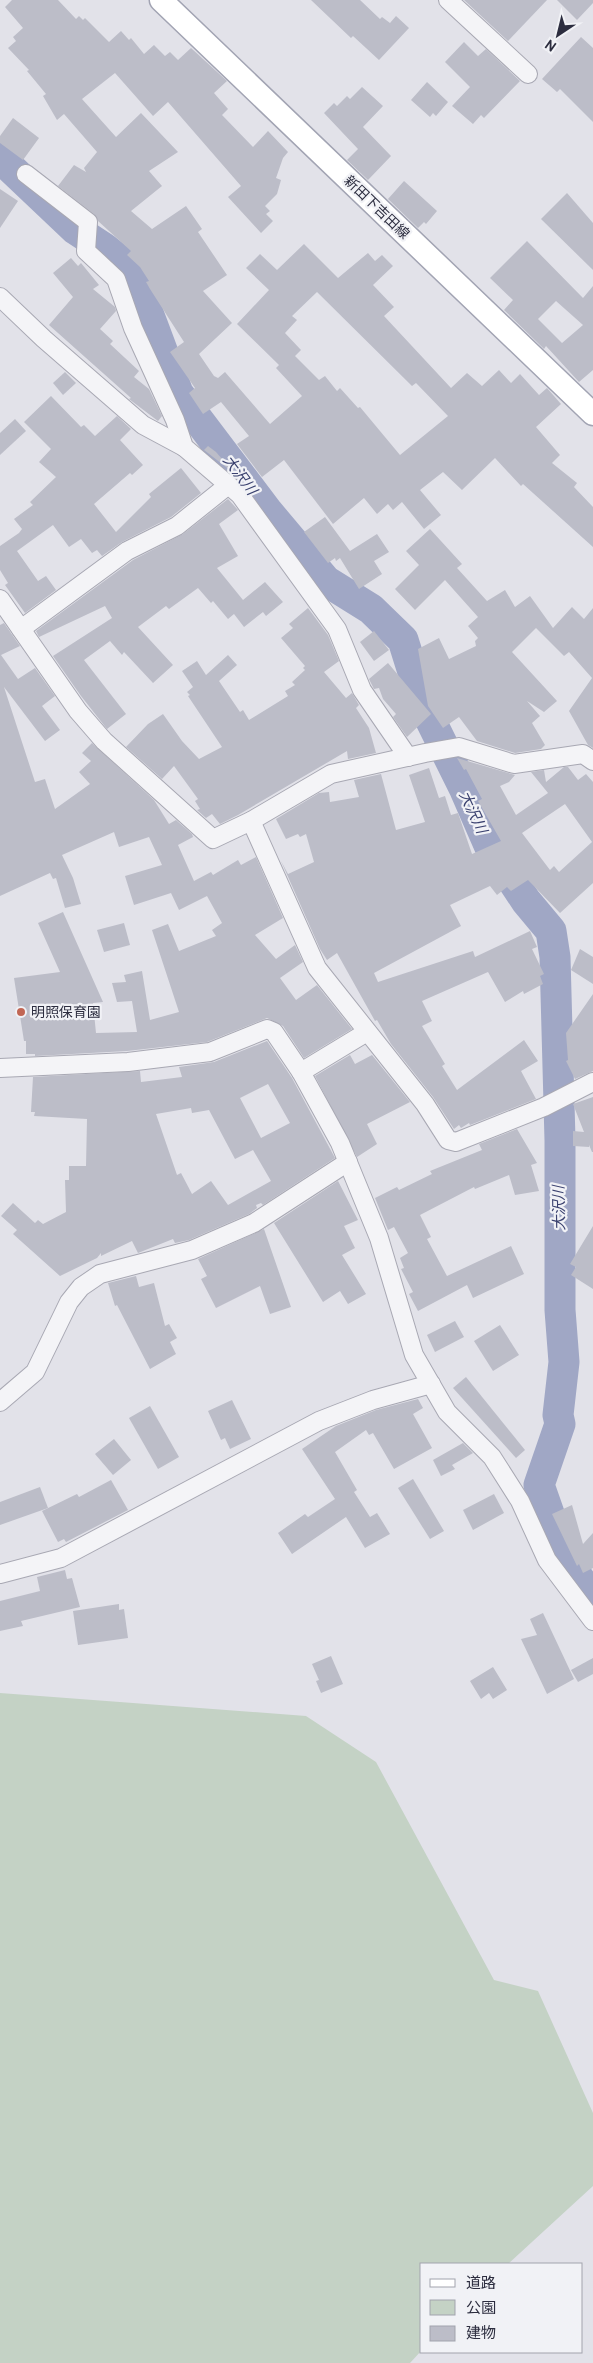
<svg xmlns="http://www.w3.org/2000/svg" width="593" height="2363" font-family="Overpass,'Noto Sans JP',sans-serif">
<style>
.green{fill:#c4d2c5}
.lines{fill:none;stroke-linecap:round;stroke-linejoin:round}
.river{stroke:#a0a7c5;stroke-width:31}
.building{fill:#bcbdc8;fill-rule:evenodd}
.minor-casing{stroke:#a8a8b3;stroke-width:20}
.major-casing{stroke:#a2a4b3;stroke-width:25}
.minor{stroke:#f4f4f7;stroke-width:18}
.major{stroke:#fff;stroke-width:22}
.poi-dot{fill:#c16654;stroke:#f1f2f6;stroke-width:2}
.labels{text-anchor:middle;stroke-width:4.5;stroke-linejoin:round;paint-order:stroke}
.street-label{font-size:14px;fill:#2c2d3f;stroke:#f1f2f6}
.poi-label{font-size:14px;fill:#2c2d3f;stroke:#f1f2f6;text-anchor:start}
.water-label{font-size:15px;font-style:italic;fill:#3a416f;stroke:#f1f2f6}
</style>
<rect width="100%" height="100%" fill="#e2e2e9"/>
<polygon class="green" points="0,1693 306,1716 376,1762 494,1980 538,1991 593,2113 593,2186 508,2264 422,2264 422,2350 410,2363 0,2363"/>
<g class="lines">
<polyline class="river" points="0,158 75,229 104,248 132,270 178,393 268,512 326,581 371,609 403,640 424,707 465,790 489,845 526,901 551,931 555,957 560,1140 560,1310 564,1362 558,1415 560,1424 539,1485 565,1559 593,1598"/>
</g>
<g class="building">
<path d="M 12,0 L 58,0 L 76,19 L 79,16 L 83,20 L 85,18 L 109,42 L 121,31 L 129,40 L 131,38 L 144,54 L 154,45 L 165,56 L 170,52 L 178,60 L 191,48 L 227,81 L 214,93 L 228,109 L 222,115 L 253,147 L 268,131 L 288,152 L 283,158 L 276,178 L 281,180 L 277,194 L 265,206 L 270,211 L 266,214 L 273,221 L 261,233 L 228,197 L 241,186 L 168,102 L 153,116 L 115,73 L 82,99 L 116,137 L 141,113 L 178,152 L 149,171 L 162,186 L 131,211 L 152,229 L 186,206 L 202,229 L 198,232 L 227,275 L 203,291 L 232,323 L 199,354 L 214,376 L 218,378 L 225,372 L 270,424 L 302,396 L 276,368 L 279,365 L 237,324 L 269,290 L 246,268 L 260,254 L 277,270 L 304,244 L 338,278 L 368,253 L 375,261 L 382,255 L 393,266 L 373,285 L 394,307 L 384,316 L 451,388 L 467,373 L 482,386 L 499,370 L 511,383 L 520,374 L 539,395 L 547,388 L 561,404 L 536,427 L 560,455 L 552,463 L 577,483 L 574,487 L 593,507 L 593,547 L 523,484 L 521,486 L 495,458 L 462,490 L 443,472 L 420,490 L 441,515 L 424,529 L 402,502 L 393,510 L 388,504 L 377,514 L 364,498 L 333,524 L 284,460 L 262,477 L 237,444 L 249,436 L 221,402 L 203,414 L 189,393 L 195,388 L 170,352 L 184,342 L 150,289 L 146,282 L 149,281 L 140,267 L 127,255 L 131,251 L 98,221 L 94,214 L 58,186 L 74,165 L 86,172 L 84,168 L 97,152 L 64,114 L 57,120 L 43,96 L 46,94 L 27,71 L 29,70 L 8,48 L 16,41 L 13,37 L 23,28 L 5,7 ZM 317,292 L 412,386 L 416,383 L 448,416 L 400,455 L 360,407 L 358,408 L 340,388 L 337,391 L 325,376 L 319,380 L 295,356 L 301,350 L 285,333 L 297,320 L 292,316 Z"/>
<polygon points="311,0 360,0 380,19 382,17 390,23 396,16 409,28 379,60 353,36 351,38"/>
<polygon points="464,0 547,0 508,41"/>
<polygon points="557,0 593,0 593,3 577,20"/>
<polygon points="581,37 593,48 593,122 560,89 557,92 542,79"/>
<polygon points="464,42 478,56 486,49 520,81 484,118 481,115 473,124 452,106 470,87 445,62"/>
<polygon points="427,82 448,102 436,116 433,113 430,117 411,100"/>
<polygon points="362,87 383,106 363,127 391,156 368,180 347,160 358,149 324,113 334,103 337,106 347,96 350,99"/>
<polygon points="13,118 39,138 23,160 0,143 0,136"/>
<polygon points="404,181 437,211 426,224 424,222 418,228 388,199"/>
<polygon points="0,189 18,201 0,228"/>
<polygon points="567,193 593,223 593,270 541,219"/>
<path d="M 527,241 L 583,298 L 593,286 L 593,370 L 579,382 L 546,346 L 544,349 L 504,310 L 513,300 L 490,278 ZM 556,301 L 583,325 L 562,343 L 538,319 Z"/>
<polygon points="71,258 78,266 81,263 99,285 93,289 115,307 116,311 100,329 113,341 110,344 139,371 134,377 149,389 162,416 158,421 129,399 131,398 49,325 73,297 53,273"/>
<polygon points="65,372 76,383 63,395 53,383"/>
<polygon points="51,396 81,427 84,425 95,436 117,416 131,429 120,440 143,465 132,475 130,473 94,504 116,532 151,497 149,494 181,468 201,493 171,517 122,542 102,556 97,550 92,553 81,539 69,547 53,525 17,551 38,581 46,576 56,590 25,613 5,585 8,583 0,570 0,546 19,533 22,529 14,519 33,505 30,502 56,477 39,462 51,449 24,422"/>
<polygon points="15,419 26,431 0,455 0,433"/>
<polygon points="208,446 216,452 235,474 204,450"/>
<polygon points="228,499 238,510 219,524 238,556 217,568 243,600 265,582 283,602 266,616 263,612 244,627 234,614 228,619 213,601 211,603 198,588 169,609 166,606 138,627 173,665 153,683 124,652 122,655 110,641 84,660 126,714 107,729 81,696 53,656 112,618 105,606 39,637 36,631 133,560 183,534"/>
<polygon points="325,517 350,551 377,534 389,552 374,561 382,574 359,589 340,558 336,561 335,558 328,563 304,532"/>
<polygon points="430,529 462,564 457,568 487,601 505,590 515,607 530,596 553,628 572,607 584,619 593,608 593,748 588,745 569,711 592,678 569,652 564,656 536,628 512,652 557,701 544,712 527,701 540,716 532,723 545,745 541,749 515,753 477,741 459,717 443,728 428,706 418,649 439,638 449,659 476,646 475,641 478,638 468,626 478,617 445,580 415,610 395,589 419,565 406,551"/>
<polygon points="308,608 328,635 339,661 324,672 346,698 352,693 359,705 356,708 369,728 376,753 348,759 347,751 238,815 220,824 212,814 206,818 197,810 200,809 195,801 198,799 174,766 162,779 126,747 148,724 163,714 182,741 199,759 222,747 188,696 190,695 187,692 193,687 182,671 197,661 206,675 228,655 237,665 219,681 240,712 243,710 249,720 288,696 285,691 295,685 292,682 305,670 303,668 305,666 281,638 293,628 289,624"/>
<polygon points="4,623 20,646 1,655 18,679 35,668 55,696 42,706 60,730 45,741 4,687 35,782 45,779 55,809 90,784 79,772 91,761 82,753 92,743 154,800 169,824 176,820 192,834 193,837 178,845 194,881 211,872 213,875 238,860 241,865 256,857 283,918 255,935 276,959 295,945 303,962 280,978 296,1000 317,985 352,1029 304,1058 283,1026 267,1018 207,1042 127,1051 35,1056 35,1054 26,1054 26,1041 24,1041 14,978 60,972 38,923 63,912 103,1002 93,1003 96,1033 137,1032 132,1001 117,1002 112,983 126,982 124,975 142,971 150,1020 179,1012 152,930 168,924 179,951 216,936 212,930 222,923 207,896 179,910 171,893 134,905 125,876 162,865 149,837 119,847 114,832 62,855 73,878 81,904 65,908 56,878 53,879 50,873 0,896 0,625"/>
<polygon points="374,631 389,650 374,661 360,642"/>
<polygon points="388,663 431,714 407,737 393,717 396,714 383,699 379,688 374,689 369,679"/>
<path d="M 457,758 L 515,775 L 509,782 L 500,786 L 516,815 L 548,793 L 531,772 L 544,770 L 546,782 L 564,767 L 568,767 L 578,780 L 586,774 L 593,782 L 593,883 L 560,913 L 528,880 L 511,891 L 507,887 L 497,895 L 490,886 L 450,905 L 461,926 L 374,973 L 378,982 L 473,951 L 475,957 L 530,931 L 537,947 L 532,949 L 544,974 L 540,976 L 543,984 L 524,994 L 523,991 L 505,1002 L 488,972 L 422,1001 L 432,1021 L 422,1026 L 445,1064 L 442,1066 L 457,1090 L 524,1040 L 538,1061 L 521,1071 L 536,1099 L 470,1125 L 469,1123 L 461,1128 L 459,1125 L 454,1129 L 433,1097 L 391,1044 L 377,1020 L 375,1021 L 337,953 L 327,960 L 320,949 L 281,861 L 288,874 L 314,862 L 306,834 L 300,837 L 298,834 L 286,839 L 276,819 L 319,793 L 329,792 L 330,802 L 359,797 L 354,780 L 381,774 L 396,830 L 425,822 L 409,775 L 429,768 L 439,798 L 445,796 L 451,815 L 458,813 L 472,854 L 501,841 L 478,801 L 482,799 L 466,769 L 464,770 ZM 565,804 L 592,842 L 559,872 L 554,866 L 550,870 L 522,833 Z"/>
<polygon points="124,923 130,945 104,952 97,930"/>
<polygon points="580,949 593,957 593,984 571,970"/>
<polygon points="593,994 593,1071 575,1079 566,1061 568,1060 566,1033"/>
<path d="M 267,1041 L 292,1078 L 335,1158 L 263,1205 L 261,1203 L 256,1205 L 257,1208 L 249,1214 L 189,1240 L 175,1243 L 173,1239 L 138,1253 L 132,1241 L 101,1256 L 101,1253 L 97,1258 L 60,1276 L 13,1234 L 17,1230 L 1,1216 L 13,1203 L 35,1223 L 38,1220 L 43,1224 L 66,1212 L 65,1180 L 69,1180 L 69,1166 L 86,1166 L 87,1119 L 34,1116 L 35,1112 L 31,1112 L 33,1077 L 140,1071 L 141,1082 L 182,1077 L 179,1067 L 214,1062 ZM 268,1084 L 290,1123 L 261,1138 L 240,1098 ZM 191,1108 L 192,1113 L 209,1110 L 235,1159 L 253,1150 L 271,1181 L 228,1205 L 211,1181 L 192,1194 L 181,1173 L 177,1175 L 156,1114 Z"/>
<polygon points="350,1055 355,1064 372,1055 410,1102 367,1124 377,1144 357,1157 315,1076"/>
<polygon points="593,1097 593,1152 592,1152 589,1145 589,1147 573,1146 573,1131 584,1132 573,1104"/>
<polygon points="517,1129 537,1163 531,1165 539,1191 515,1195 509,1175 475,1189 474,1187 420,1215 431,1237 427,1239 447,1276 511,1246 524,1274 473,1298 467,1285 418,1311 409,1294 413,1292 401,1269 404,1268 400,1258 408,1253 394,1227 388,1230 375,1198 397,1187 399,1190 432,1174 430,1171 482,1150 479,1144"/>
<polygon points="338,1181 358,1220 344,1226 355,1248 342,1255 366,1294 348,1304 340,1291 323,1302 274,1223"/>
<polygon points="593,1226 593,1289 571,1275 576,1267 570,1264"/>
<polygon points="264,1229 291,1307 270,1314 260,1286 216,1308 201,1279 207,1276 198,1259"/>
<polygon points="136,1276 139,1287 154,1283 165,1326 169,1324 177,1338 170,1342 176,1354 150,1369 117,1305 115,1306 108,1283"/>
<polygon points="455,1321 464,1337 435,1352 427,1335"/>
<polygon points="500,1325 519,1355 493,1371 474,1341"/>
<polygon points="466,1377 525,1450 516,1458 453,1388"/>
<polygon points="418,1399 423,1408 413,1414 432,1448 394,1469 373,1433 369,1435 366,1430 335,1452 357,1490 354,1492 370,1517 377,1513 390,1534 365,1548 346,1517 292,1554 278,1533 305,1514 308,1517 335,1499 302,1449 336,1426 376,1410"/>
<polygon points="232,1400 251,1439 230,1449 225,1438 221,1440 208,1411"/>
<polygon points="150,1406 179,1457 158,1469 129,1418"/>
<polygon points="114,1439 131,1460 113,1475 95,1454"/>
<polygon points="463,1443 473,1453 452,1465 455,1469 441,1476 433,1460"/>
<polygon points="413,1479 444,1531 430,1539 398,1488"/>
<polygon points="111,1480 128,1510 66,1542 64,1539 58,1542 42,1511 77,1494 79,1497"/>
<polygon points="40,1487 48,1508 0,1525 0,1502"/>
<polygon points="494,1494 504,1513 473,1530 463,1510"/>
<polygon points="572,1505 583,1544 593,1533 593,1568 583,1573 579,1564 577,1566 552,1514"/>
<polygon points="65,1570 67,1579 72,1578 80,1607 21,1621 23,1626 0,1631 0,1601 40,1591 37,1577"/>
<polygon points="119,1604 119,1610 124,1609 128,1638 78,1645 73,1611"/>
<polygon points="543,1613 574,1679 547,1694 521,1639 537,1635 530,1619"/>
<polygon points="331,1656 343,1684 321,1693 316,1681 319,1680 312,1664"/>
<polygon points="593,1658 593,1674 578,1682 571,1670"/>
<polygon points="493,1667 507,1690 493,1699 489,1693 481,1699 470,1681"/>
</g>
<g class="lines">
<defs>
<g id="minor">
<polyline points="448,0 528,74"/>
<polyline points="26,174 88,222 86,251 116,279 133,328 175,420 184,447 240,495 337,629 362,690 408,757"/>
<polyline points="0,297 44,339 143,425 184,447"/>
<polyline points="0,599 78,711 104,741 213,839 251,821 331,774 425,753 459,747 514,764 583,754 593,761"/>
<polyline points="21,629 127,551 177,526 227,486"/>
<polyline points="251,821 317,968 425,1104 448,1140 456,1142 544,1107 593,1082"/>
<polyline points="367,1032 301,1072 340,1143 379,1238 414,1355 447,1412 492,1457 520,1501 547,1560 593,1621"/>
<polyline points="0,1068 128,1062 210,1052 267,1029 274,1032 301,1072"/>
<polyline points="0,1402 35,1372 69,1302 81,1287 100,1274 192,1250 254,1223 348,1162"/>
<polyline points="0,1574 61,1558 319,1421 373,1400 431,1384"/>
</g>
<polyline id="major" points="161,0 593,414"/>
</defs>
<use href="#minor" class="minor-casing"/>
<use href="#major" class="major-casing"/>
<use href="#minor" class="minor"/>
<use href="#major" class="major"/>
</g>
<circle class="poi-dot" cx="21" cy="1012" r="5"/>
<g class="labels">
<g class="street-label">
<text transform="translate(377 207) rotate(44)" y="5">新田下吉田線</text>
</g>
<g class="poi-label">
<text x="31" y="1017">明照保育園</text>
</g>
<g class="water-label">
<text transform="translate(240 475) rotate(53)" y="5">大沢川</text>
<text transform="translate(473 812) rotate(65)" y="5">大沢川</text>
<text transform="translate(559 1208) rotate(-91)" y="5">大沢川</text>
</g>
</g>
<rect x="420" y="2263" width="162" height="90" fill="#f1f2f6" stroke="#a2a3ad"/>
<rect x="430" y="2279" width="25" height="8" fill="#ffffff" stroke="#a2a3ad"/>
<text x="466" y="2288" font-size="15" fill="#2c2d3f">道路</text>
<rect x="430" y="2300" width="25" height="15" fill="#c4d2c5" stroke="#a2a3ad"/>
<text x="466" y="2313" font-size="15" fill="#2c2d3f">公園</text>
<rect x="430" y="2326" width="25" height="15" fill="#bcbdc8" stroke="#a2a3ad"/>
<text x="466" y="2338" font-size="15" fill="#2c2d3f">建物</text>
<g transform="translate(558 35) rotate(215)" stroke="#f1f2f6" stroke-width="4" paint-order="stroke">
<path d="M0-4L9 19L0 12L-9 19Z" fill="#2c2d3f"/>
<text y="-8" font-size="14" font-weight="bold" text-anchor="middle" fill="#2c2d3f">N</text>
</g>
</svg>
